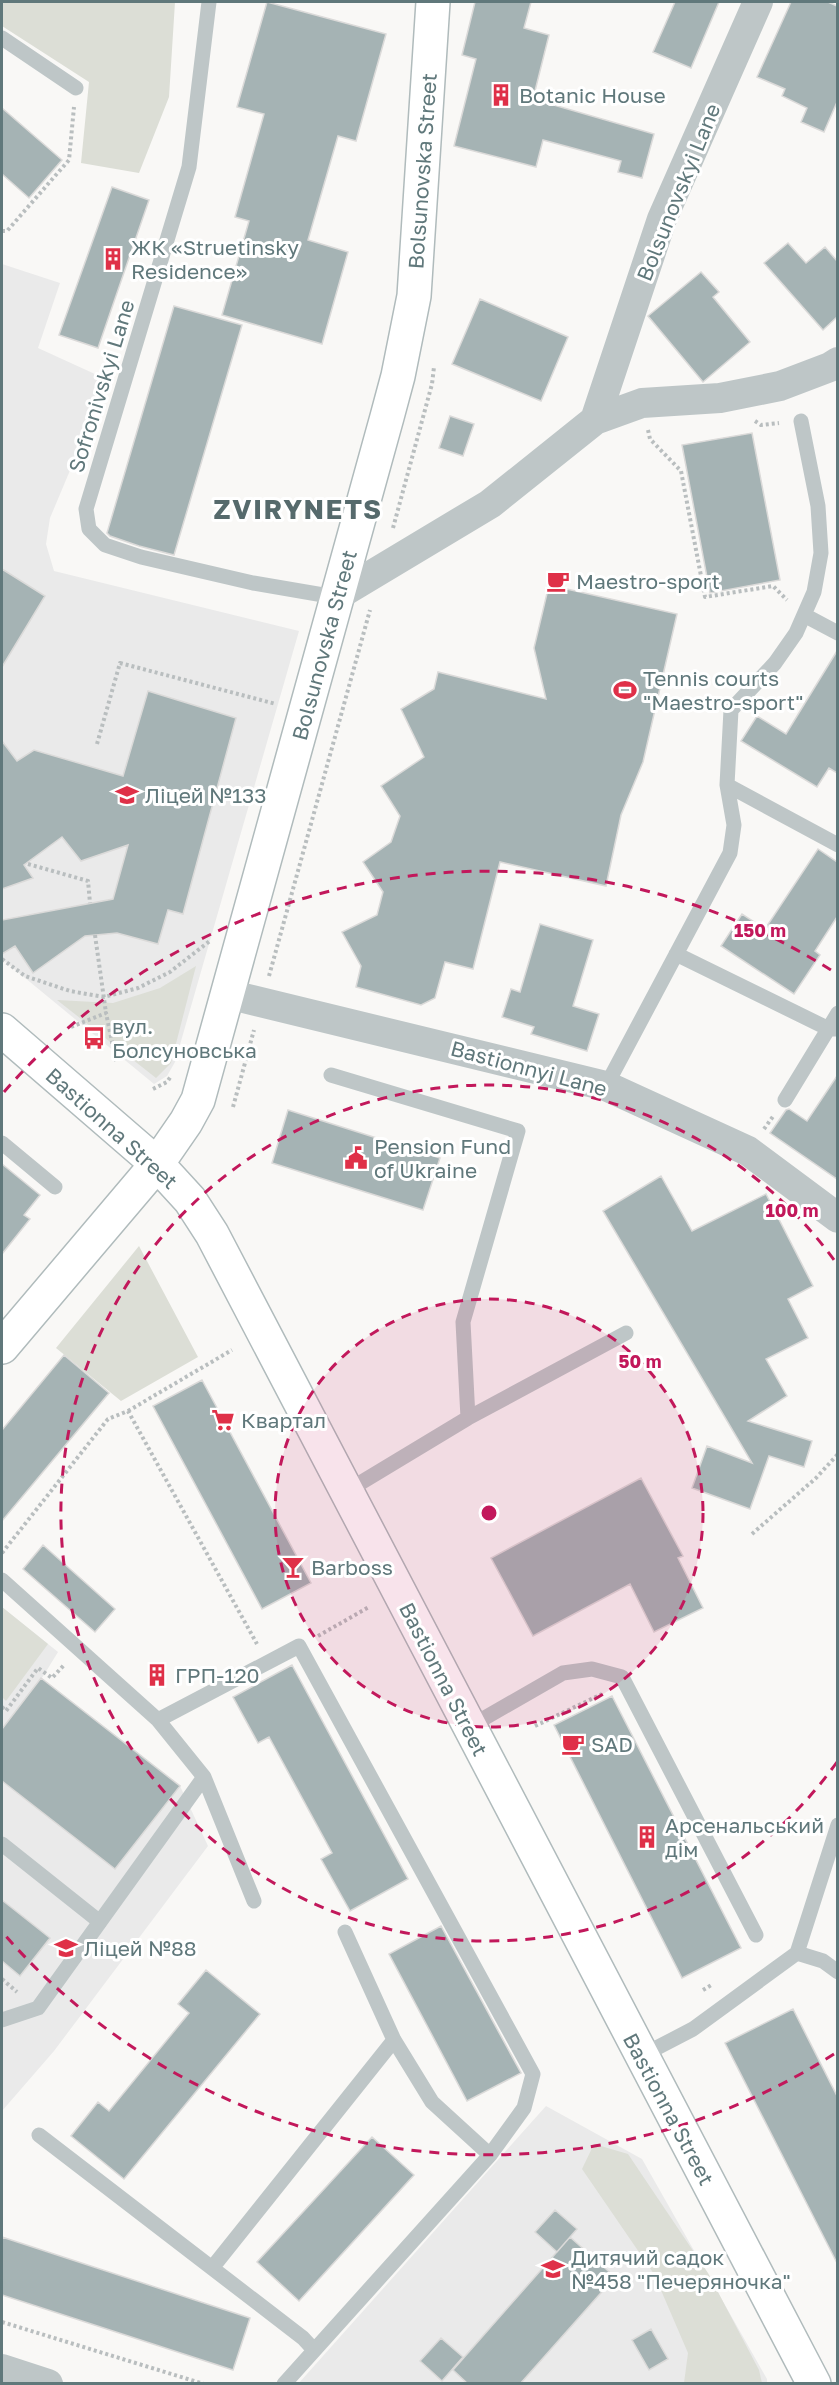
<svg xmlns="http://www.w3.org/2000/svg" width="839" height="2385" viewBox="0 0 839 2385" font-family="'Golos Text',sans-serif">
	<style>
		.built { fill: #eaeaea }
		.green { fill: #dcded6 }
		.building { fill: #a5b3b4; stroke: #dbdad9; stroke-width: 1.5 }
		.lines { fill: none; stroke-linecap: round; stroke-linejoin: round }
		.secondary-casing { stroke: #b0bbbc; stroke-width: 36 }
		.path { stroke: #b9bebf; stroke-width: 4; stroke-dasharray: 3 3; stroke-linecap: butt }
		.lane { stroke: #bec6c7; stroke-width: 15 }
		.street { stroke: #bec6c7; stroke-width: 30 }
		.secondary { stroke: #fff; stroke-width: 33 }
		.ring { fill: none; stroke: #c2185b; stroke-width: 3; stroke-dasharray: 10 8 }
		.labels { text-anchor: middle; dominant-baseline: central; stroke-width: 6; stroke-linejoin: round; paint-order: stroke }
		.poi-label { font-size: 21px; fill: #60787b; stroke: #fff; text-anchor: start }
		.street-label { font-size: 21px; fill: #60787b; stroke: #fff }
		.district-label { font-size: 27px; font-weight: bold; letter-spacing: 1.5px; fill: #566a6c; stroke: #fff }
		.centre { fill: #c2185b; stroke: #fff; stroke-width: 3 }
		.ring-label { font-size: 18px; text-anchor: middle; font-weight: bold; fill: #c2185b; stroke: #fff; stroke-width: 6; stroke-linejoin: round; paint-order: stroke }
	</style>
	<rect width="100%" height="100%" fill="#f9f8f6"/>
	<path class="built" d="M2 264 60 283 38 348 108 380 50 518 46 544 54 571 299 631 175 1062 167 1076 154 1084 2 959Z
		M2 1607 58 1652 42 1678 180 1786 208 1846 54 2051 2 2111Z
		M546 2106 642 2159 767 2379V2384H298Z"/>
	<path class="green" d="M2 2H175L169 97 139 173 81 163 89 82 2 26Z
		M196 966 171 1063 156 1078 57 1000 113 1003 160 988Z
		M139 1246 198 1357 121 1401 56 1348Z
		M2 1607 48 1644 6 1701 2 1697Z
		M594 2144 628 2154 708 2273 759 2370 762 2383H684L688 2353 654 2274 582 2169Z"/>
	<path class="building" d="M267 2 386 34 356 141 338 136 308 240 348 252 322 344 222 315 249 221 235 217 264 114 237 107Z
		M475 2H531L524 28 549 35 533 99 654 134 642 178 618 172 621 161 543 140 536 167 454 146 476 59 462 55Z
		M675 2H719L691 68 653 52Z
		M791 2H828L837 6V102L824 132 801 122 807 108 782 96 785 89 757 77Z
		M2 108 62 160 29 198 2 174Z
		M112 187 149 200 98 348 59 335Z
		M788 243 806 263 825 247 837 261V317L823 330 764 263Z
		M701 272 719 292 713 297 750 342 703 382 648 316Z
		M480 299 568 337 541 401 452 364Z
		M174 306 242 325 174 555 139 546 110 536 107 533Z
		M450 416 474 424 463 456 439 448Z
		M752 433 780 580 710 593 682 445Z
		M2 569 45 596 2 667Z
		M549 585 677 614 643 762 621 815 606 886 500 862 473 969 445 962 435 998 421 1005 356 987 361 966 342 932 377 915 383 892 363 862 391 842 400 816 381 786 424 757 401 709 434 689 438 672 546 699 534 648Z
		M837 651V773L829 768 817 787 741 741 757 716 786 734Z
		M148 691 236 718 183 914 168 910 158 944 117 933 85 936 33 973 15 946 2 954V920L113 899 128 845 81 861 62 837 24 865 33 878 2 889V741L17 761 34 750 123 776Z
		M818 849 837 862V917L815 951 820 955 794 994 721 946 742 914 765 929Z
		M540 924 593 940 573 1006 599 1014 587 1051 531 1034 534 1027 502 1017 511 989 520 992Z
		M837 1076V1179L770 1133 786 1110 789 1109 807 1121Z
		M288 1110 440 1158 423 1210 272 1163Z
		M2 1164 40 1195 24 1215 30 1219 2 1254Z
		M661 1176 692 1231 766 1194 813 1286 788 1299 808 1338 766 1359 787 1396 748 1421 812 1441 804 1467 769 1456 750 1509 692 1488 707 1446 752 1463 603 1211Z
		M64 1355 109 1393 2 1521V1430Z
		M202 1380 311 1583 262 1609 153 1406Z
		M641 1478 683 1556 678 1558 703 1608 654 1632 630 1584 533 1636 491 1558Z
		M43 1545 115 1609 95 1632 23 1569Z
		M292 1665 408 1879 350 1911 321 1859 332 1853 269 1737 258 1743 233 1697Z
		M41 1678 180 1786 115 1869 2 1781V1729Z
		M612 1696 741 1948 682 1978 554 1725Z
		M2 1900 50 1938 20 1976 2 1961Z
		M441 1926 521 2073 467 2101 389 1954Z
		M206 1970 260 2014 124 2179 71 2136 98 2102 109 2111 189 2013 178 2004Z
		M793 2009 837 2096V2263L725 2043Z
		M372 2137 414 2175 299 2301 257 2262Z
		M555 2210 577 2229 557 2252 535 2232Z
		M2 2237 250 2318 233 2370 2 2295Z
		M570 2237 615 2277 520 2384H468L453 2370Z
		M651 2329 668 2359 649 2370 632 2340Z
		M441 2338 463 2357 442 2381 420 2361Z"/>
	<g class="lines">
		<g class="secondary-casing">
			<path id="secondary" d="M2 1030 157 1164 190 1200 212 1234 814 2384
				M2 1347 157 1164 186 1122 198 1100 387 417 398 376 414 296 433 2"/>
		</g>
		<path class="path" d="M2 231H7L69 160 74 107
			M755 421 761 425 779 423
			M648 430 650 439 681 471 705 597 773 586 787 600
			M393 528 432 384 434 367
			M97 744 120 663 276 704
			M28 864 88 881 90 903
			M95 935 106 1013
			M2 959 25 976 70 991 104 997 138 988 170 972 211 940
			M269 976 370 610
			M71 1027 106 1013 116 1061
			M153 1089 167 1082 171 1076
			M233 1107 254 1030
			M764 1129 774 1115
			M128 1411 232 1350
			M752 1534 816 1478 838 1454
			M2 1553 108 1419 128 1411 257 1644
			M318 1636 369 1607
			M2 1707 6 1711 38 1668 52 1678 64 1665
			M535 1726 602 1694
			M2 1979 17 1992
			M703 1990 713 1984
			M2 2322 204 2384"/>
		<path class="lane" d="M209 2 189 167 86 509 89 529 105 545 141 557 253 583 335 597
			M2 38 76 88
			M804 615 838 633
			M727 785 838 845
			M676 954 829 1029H838
			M331 1075 518 1131 463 1322 468 1418
			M606 1086 730 853 734 825 727 785 731 710 775 663 796 633 814 592 821 553 818 506 801 421
			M785 1100 838 1013
			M2 1143 55 1187
			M347 1491 468 1418 626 1333
			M2 1580 158 1720 204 1777 254 1901
			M158 1720 299 1646 533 2074 524 2108 490 2155 284 2384
			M469 1727 563 1673 592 1669 622 1677 756 1935
			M2 1844 100 1922
			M345 1932 394 2040 432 2102 490 2155
			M797 1953 823 1961 838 1972
			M2 2020 38 2008 204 1777
			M641 2056 693 2029 797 1953 838 1825
			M39 2135 303 2338 314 2350
			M212 2268 394 2040"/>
		<path class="street" d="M595 420 662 219 758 2
			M335 597 490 504 595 420 642 403 720 398 780 386 830 367 838 362
			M227 994 606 1086 748 1151 838 1218
			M2 2369 48 2384"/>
		<use href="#secondary" class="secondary"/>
	</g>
	<circle cx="489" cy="1513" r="214" fill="#c2185b" fill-opacity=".12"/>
	<g class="ring">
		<circle cx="489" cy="1513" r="214"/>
		<path d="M837 1762A428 428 0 1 1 837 1264"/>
		<path d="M834 2054A642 642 0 0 1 4 1934M4 1092A642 642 0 0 1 834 972"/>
	</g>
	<defs>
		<g id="building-bare" transform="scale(1.8)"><path d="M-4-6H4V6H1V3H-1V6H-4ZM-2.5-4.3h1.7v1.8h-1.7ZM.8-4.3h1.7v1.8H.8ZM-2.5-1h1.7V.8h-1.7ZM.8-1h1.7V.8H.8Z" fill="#df3048" stroke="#fff" stroke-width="2.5" paint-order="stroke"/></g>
		<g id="cafe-bare" transform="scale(1.8)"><path d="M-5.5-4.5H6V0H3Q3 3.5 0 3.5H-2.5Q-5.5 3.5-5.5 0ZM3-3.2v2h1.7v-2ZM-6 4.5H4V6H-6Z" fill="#df3048" stroke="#fff" stroke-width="2.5" paint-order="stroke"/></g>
		<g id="stadium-bare" transform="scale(1.8)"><path d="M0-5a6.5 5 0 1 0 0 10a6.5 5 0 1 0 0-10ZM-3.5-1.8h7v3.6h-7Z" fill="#df3048" stroke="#fff" stroke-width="2.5" paint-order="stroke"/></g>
		<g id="school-bare" transform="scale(1.8)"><path d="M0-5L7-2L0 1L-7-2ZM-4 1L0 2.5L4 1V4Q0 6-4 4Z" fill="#df3048" stroke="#fff" stroke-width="2.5" paint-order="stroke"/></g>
		<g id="bus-bare" transform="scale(1.8)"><path d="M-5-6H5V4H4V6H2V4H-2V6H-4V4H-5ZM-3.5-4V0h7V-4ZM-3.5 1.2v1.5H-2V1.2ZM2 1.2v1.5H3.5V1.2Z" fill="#df3048" stroke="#fff" stroke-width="2.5" paint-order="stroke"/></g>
		<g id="civic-bare" transform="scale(1.8)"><path d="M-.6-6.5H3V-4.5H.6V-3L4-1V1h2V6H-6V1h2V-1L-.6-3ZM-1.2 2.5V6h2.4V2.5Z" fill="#df3048" stroke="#fff" stroke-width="2.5" paint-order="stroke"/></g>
		<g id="supermarket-bare" transform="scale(1.8)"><path d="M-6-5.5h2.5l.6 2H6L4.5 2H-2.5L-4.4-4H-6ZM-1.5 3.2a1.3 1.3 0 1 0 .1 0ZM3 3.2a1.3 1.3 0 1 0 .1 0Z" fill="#df3048" stroke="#fff" stroke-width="2.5" paint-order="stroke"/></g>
		<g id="bar-bare" transform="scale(1.8)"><path d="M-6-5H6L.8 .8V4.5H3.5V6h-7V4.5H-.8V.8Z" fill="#df3048" stroke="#fff" stroke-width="2.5" paint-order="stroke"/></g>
	</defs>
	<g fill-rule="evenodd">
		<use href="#building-bare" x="501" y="95"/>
		<use href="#building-bare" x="113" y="259"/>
		<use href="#cafe-bare" x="558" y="581"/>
		<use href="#stadium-bare" x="625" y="690"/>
		<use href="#school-bare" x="127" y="795"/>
		<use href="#bus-bare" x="94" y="1038"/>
		<use href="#civic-bare" x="356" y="1158"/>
		<use href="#supermarket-bare" x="223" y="1420"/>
		<use href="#bar-bare" x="293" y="1567"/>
		<use href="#building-bare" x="157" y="1675"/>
		<use href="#cafe-bare" x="573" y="1744"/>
		<use href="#building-bare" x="647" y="1837"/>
		<use href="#school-bare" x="66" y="1948"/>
		<use href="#school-bare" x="553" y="2269"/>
	</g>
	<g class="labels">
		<g class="poi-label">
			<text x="519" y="95">Botanic House</text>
			<text x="131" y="247">ЖК «Struetinsky<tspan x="131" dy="24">Residence»</tspan></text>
			<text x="576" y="581">Maestro-sport</text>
			<text x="643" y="678">Tennis courts<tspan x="643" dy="24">"Maestro-sport"</tspan></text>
			<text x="145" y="795">Ліцей №133</text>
			<text x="112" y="1026">вул.<tspan x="112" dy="24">Болсуновська</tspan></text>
			<text x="374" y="1146">Pension Fund<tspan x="374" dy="24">of Ukraine</tspan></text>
			<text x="241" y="1420">Квартал</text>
			<text x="311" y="1567">Barboss</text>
			<text x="175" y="1675">ГРП-120</text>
			<text x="591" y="1744">SAD</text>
			<text x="665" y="1825">Арсенальський<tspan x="665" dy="24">дім</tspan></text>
			<text x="84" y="1948">Ліцей №88</text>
			<text x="571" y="2257">Дитячий садок<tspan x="571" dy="24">№458 "Печеряночка"</tspan></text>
		</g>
		<g class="street-label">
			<text transform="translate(422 171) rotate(-86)">Bolsunovska Street</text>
			<text transform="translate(678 192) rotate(-68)">Bolsunovskyi Lane</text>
			<text transform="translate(101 386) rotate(-73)">Sofronivskyi Lane</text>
			<text transform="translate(324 645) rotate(-75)">Bolsunovska Street</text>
			<text transform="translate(529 1068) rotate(15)">Bastionnyi Lane</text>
			<text transform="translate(112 1128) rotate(42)">Bastionna Street</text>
			<text transform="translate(444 1679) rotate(63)">Bastionna Street</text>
			<text transform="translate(669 2109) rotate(62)">Bastionna Street</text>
		</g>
		<g class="district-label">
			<text x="298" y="509">ZVIRYNETS</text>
		</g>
	</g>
	<circle cx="489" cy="1513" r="9" class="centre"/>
	<g class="ring-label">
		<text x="760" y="937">150 m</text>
		<text x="792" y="1217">100 m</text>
		<text x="640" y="1368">50 m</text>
	</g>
	<rect width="839" height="2385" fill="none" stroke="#60787b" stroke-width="6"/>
</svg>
